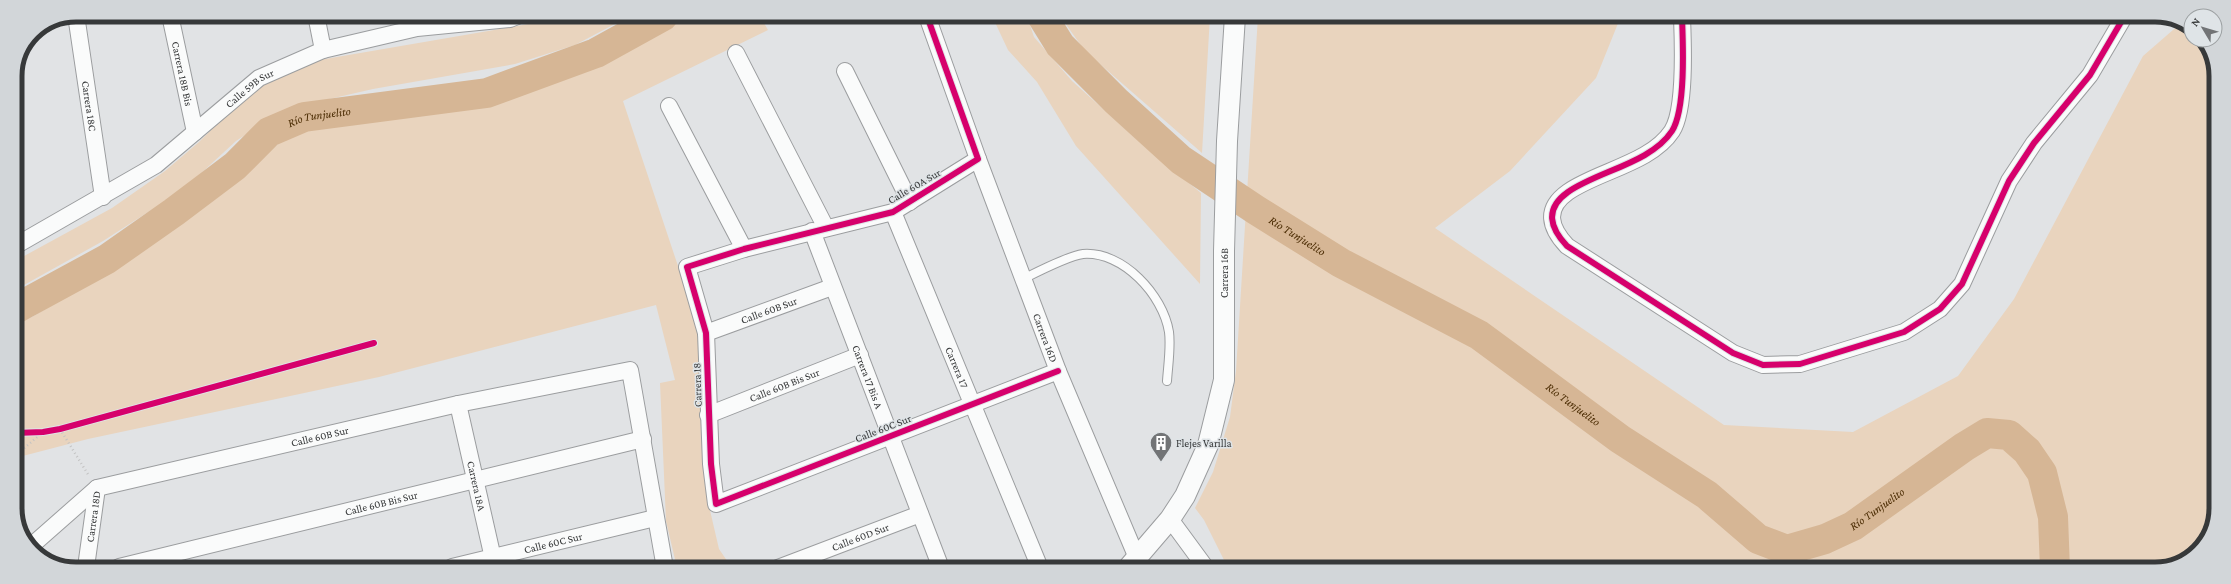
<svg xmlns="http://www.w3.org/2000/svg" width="2231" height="584" viewBox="0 0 2231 584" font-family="'Crimson Pro',serif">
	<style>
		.green { fill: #e9d4be }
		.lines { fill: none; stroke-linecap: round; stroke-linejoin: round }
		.river { stroke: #d6b695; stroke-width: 30 }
		.service-casing { stroke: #9b9d9f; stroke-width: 10 }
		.minor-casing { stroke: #9b9d9f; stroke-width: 18 }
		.tertiary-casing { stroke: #9b9d9f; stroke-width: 22 }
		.path { stroke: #c3c3c3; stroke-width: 2.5; stroke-dasharray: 1 3; stroke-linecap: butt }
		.service { stroke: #fafbfb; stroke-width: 8 }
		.minor { stroke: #fafbfb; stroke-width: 16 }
		.tertiary { stroke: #fafbfb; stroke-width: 20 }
		.cycleway-casing { stroke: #dfe4e7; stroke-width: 8 }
		.cycleway { stroke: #d6006c; stroke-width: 6 }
		.labels { text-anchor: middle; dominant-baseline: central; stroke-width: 3; stroke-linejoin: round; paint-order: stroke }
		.street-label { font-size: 11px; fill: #37393a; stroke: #dfe4e7 }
		.poi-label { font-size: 11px; fill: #37393a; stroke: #dfe4e7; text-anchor: start }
		.water-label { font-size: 12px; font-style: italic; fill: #4a2b02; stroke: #dfe4e7 }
		.rim { fill: none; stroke: #37393a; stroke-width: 5 }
	</style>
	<rect width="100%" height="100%" fill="#e1e3e5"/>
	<path class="green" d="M553 15 630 16 575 45 515 64 373 89 299 106 269 119 236 141 184 189 103 241 15 290V261L112 208 165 171 199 142 251 90 302 63 534 23Z
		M685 16H760L768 30 623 101 697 323 709 506 719 549 732 568H677L666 521 660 383 675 380 656 305 379 377 88 439 15 458V323L32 317 131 257 198 208 287 137 314 126 372 116 501 101 581 72Z
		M992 16H1027L1034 37 1072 81 1142 144 1201 193 1200 284 1076 146 1037 82 1008 50Z
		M1060 16H1210L1202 153 1085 51Z
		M1258 16H1621L1596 78 1510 171 1435 228 1724 425 1853 432 1958 376 2014 299 2143 56 2181 23 2191 30V40H2203L2216 72 2214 524 2192 556 2155 569 1228 568 1204 520 1195 508 1213 472 1230 417 1236 371Z"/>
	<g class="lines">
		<g class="river">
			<path id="s1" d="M1042 16 1060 45 1116 101 1181 160 1256 210 1341 263 1479 335 1620 439 1707 495 1758 539 1787 550 1825 539 1853 526 1964 447 1987 433 2009 435 2027 451 2042 473 2053 517 2055 569"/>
			<path id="s2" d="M15 309 107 259 174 212 235 166 269 132 304 117 487 93 596 53 663 16"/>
		</g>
		<g class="service-casing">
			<path id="service" d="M1023 279C1037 272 1068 256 1083 254 1123 251 1163 295 1169 332 1171 347 1168 366 1167 381"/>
		</g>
		<g class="minor-casing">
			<g id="minor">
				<path id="s3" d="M76 15 103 197"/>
				<path id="s4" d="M170 15 195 132"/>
				<path d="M316 15 323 50"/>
				<path d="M927 16 978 159 893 212 744 249 687 267 706 333 711 464 716 504 1058 371"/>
				<path d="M1682 17C1683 43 1686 109 1672 131 1651 163 1598 171 1568 192 1544 209 1550 228 1567 246L1733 353 1763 365 1800 364 1904 332 1940 309 1962 284 2009 181 2034 143 2090 75 2124 17"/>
				<path d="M736 53 826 228"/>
				<path d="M845 71 910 202"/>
				<path d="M669 106 744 249"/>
				<path id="s5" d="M978 159 1058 371 1137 558"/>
				<path id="s6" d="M893 212 1040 568"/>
				<path id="s7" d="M812 231 941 568"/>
				<path id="s8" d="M15 246 156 165 259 78 323 50 417 28 510 19 520 15"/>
				<path id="s9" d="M706 333 832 287"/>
				<path id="s10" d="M458 404 495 567"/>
				<path id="s11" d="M708 415 860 355"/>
				<path d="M1170 519 1206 568"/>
				<path id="s12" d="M30 547 97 488 458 404 630 370 665 568"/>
				<path id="s13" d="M86 567 97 488"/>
				<path id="s14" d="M119 567 643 439"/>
				<path id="s15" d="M452 567 655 518"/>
				<path id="s16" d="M778 568 920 514"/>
			</g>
		</g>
		<g class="tertiary-casing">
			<g id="tertiary">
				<path id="s17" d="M1128 568 1170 519 1185 496 1208 445 1224 380V251L1227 141 1235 16"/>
			</g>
		</g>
		<path class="path" d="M60 429 89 476
			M15 456 43 432"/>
		<use href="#service" class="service"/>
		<use href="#minor" class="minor"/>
		<use href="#tertiary" class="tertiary"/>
		<g class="cycleway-casing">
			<path id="cycleway" d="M927 16 978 159 893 212 744 249 687 267 706 333 711 464 716 504 1058 371
				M1682 17C1683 43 1686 109 1672 131 1651 163 1598 171 1568 192 1544 209 1550 228 1567 246L1733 353 1763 365 1800 364 1904 332 1940 309 1962 284 2009 181 2034 143 2090 75 2124 17
				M15 433 43 432 60 429 374 343"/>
		</g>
		<use href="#cycleway" class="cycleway"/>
	</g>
	<defs>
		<g id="building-pin" transform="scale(1.15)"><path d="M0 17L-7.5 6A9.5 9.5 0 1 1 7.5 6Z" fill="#727476" stroke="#dfe4e7"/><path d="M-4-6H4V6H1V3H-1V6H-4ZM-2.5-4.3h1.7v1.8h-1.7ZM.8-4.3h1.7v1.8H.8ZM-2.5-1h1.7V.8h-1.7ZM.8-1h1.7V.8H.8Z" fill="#fff"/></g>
	</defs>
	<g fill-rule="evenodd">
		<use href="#building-pin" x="1161" y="443"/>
	</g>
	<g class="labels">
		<g class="street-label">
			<text stroke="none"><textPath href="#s4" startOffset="60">Carrera 18B Bis</textPath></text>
			<text stroke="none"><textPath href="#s8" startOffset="284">Calle 59B Sur</textPath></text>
			<text stroke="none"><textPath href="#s3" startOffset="92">Carrera 18C</textPath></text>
			<text transform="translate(914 186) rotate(-30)">Calle 60A Sur</text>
			<text stroke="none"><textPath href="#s17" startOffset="322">Carrera 16B</textPath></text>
			<text stroke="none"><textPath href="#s9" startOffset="67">Calle 60B Sur</textPath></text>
			<text stroke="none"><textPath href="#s5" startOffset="191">Carrera 16D</textPath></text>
			<text stroke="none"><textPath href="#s6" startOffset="168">Carrera 17</textPath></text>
			<text stroke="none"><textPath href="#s7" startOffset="156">Carrera 17 Bis A</textPath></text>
			<text transform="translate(697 385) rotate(-92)">Carrera 18</text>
			<text stroke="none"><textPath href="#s11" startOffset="82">Calle 60B Bis Sur</textPath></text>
			<text transform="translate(883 428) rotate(-21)">Calle 60C Sur</text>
			<text stroke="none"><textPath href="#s12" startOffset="318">Calle 60B Sur</textPath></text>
			<text stroke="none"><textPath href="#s10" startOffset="84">Carrera 18A</textPath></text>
			<text stroke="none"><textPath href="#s14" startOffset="270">Calle 60B Bis Sur</textPath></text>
			<text stroke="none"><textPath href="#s13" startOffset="51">Carrera 18D</textPath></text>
			<text stroke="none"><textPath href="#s16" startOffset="88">Calle 60D Sur</textPath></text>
			<text stroke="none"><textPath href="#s15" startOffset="104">Calle 60C Sur</textPath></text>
		</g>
		<g class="poi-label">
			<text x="1176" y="443">Flejes Varilla</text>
		</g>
		<g class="water-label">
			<text stroke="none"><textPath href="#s2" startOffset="364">Río Tunjuelito</textPath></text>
			<text stroke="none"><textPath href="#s1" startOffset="340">Río Tunjuelito</textPath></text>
			<text stroke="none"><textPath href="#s1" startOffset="664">Río Tunjuelito</textPath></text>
			<text stroke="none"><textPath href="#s1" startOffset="1024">Río Tunjuelito</textPath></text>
		</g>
	</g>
	<path d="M0 0H2231V584H0ZM76 22H2155A54 54 0 0 1 2209 76V508A54 54 0 0 1 2155 562H76A54 54 0 0 1 22 508V76A54 54 0 0 1 76 22Z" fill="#d2d6d9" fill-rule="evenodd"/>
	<path class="rim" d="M76 22H2155A54 54 0 0 1 2209 76V508A54 54 0 0 1 2155 562H76A54 54 0 0 1 22 508V76A54 54 0 0 1 76 22Z"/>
	<g transform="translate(2203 28) rotate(308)"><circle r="19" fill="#dfe4e7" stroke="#9ca0a2"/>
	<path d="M0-3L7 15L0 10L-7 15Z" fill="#727476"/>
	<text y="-6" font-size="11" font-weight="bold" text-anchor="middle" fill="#37393a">N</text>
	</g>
</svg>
